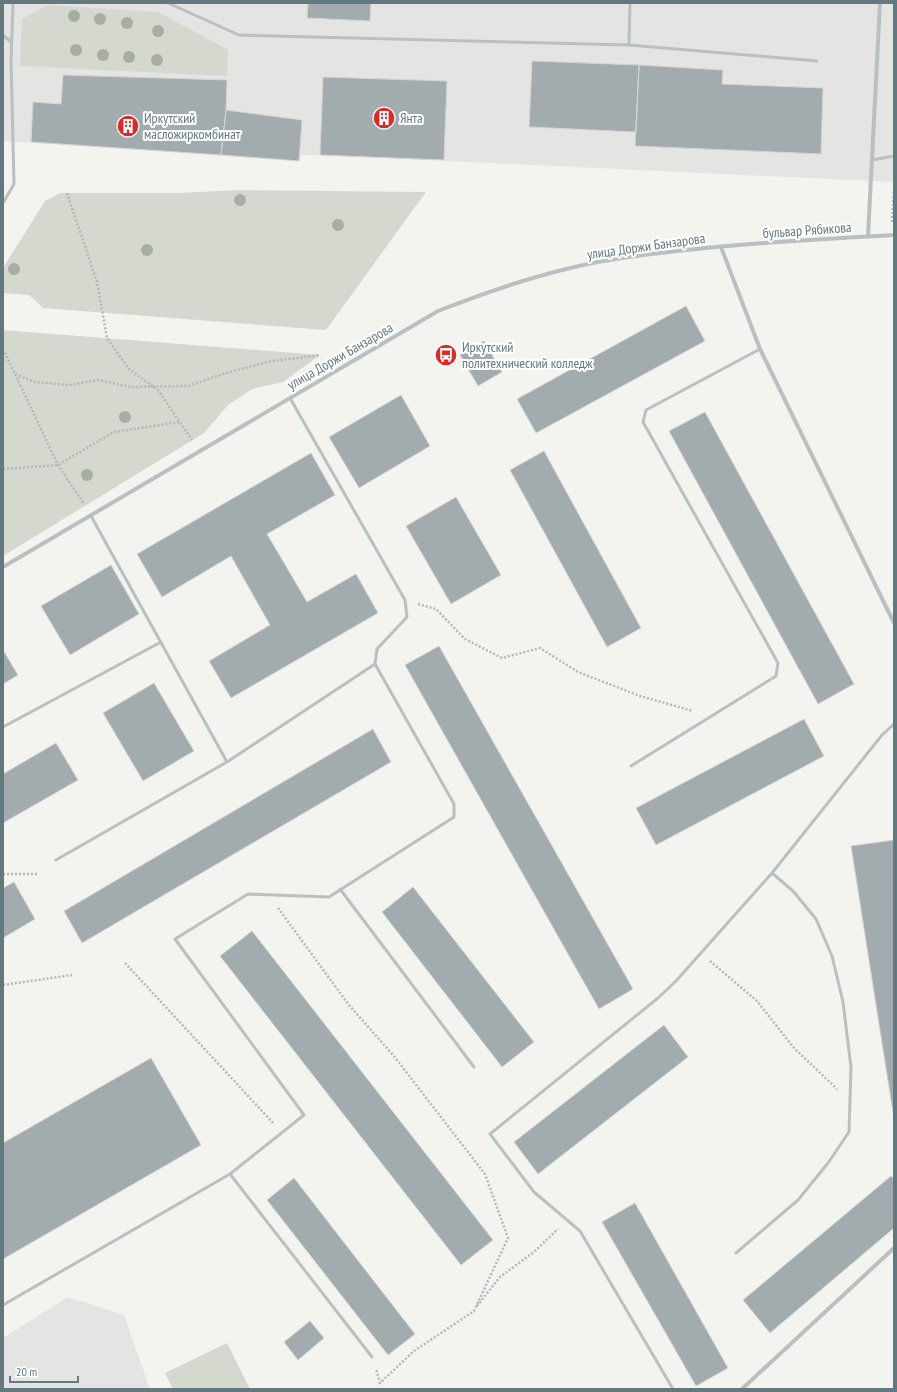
<svg xmlns="http://www.w3.org/2000/svg" width="897" height="1392" viewBox="0 0 897 1392" font-family="'PT Sans Narrow',sans-serif">
	<style>
		.built { fill: #e4e4e3 }
		.green { fill: #d4d8cf }
		.building { fill: #a2acaf; stroke: #d5d4d2 }
		.lines { fill: none; stroke-linecap: round; stroke-linejoin: round }
		.path { stroke: #b4b8b9; stroke-width: 2.5; stroke-dasharray: 2 2; stroke-linecap: butt }
		.lane { stroke: #bac0c1; stroke-width: 3 }
		.street { stroke: #bac0c1; stroke-width: 4 }
		.tree { fill: #a8aea2 }
		.labels { text-anchor: middle; dominant-baseline: central; stroke-width: 4; stroke-linejoin: round; paint-order: stroke }
		.poi-label { font-size: 14px; fill: #64797f; stroke: #fff; text-anchor: start }
		.street-label { font-size: 14px; fill: #64797f; stroke: #fff }
	</style>
	<rect width="100%" height="100%" fill="#f3f3ef"/>
	<path class="built" d="M3 3H894V182L320 155H221L3 141Z
		M68 1297 124 1315 150 1389H3V1338Z"/>
	<path class="green" d="M47 5 158 12 228 50 227 76 20 66 22 19Z
		M238 190 426 192 326 330 43 308 29 295 3 293V268L45 201 60 193H179Z
		M3 330 320 355 283 382 252 389 228 405 204 433 3 556Z
		M227 1343 250 1389H173L165 1373Z"/>
	<path class="building" d="M308 3H371L370 21 307 18Z
		M532 61 639 65 636 132 529 127Z
		M639 65 723 70 722 84 823 88 821 154 635 146Z
		M63 75 227 80 226 110 221 155 31 142 33 102 61 104Z
		M323 77 447 81 444 160 320 155Z
		M226 110 302 120 299 161 221 155Z
		M686 306 705 341 536 433 517 399Z
		M484 341 502 372 478 386 460 355Z
		M401 395 430 446 359 488 329 437Z
		M705 412 854 684 818 704 669 431Z
		M544 451 641 628 607 647 510 470Z
		M311 453 335 495 267 534 307 602 356 574 378 613 231 698 209 661 270 625 231 556 162 597 137 554Z
		M456 497 501 575 451 604 406 526Z
		M111 565 139 614 70 655 41 606Z
		M439 646 633 989 599 1009 405 665Z
		M3 650 18 675 3 684Z
		M154 683 194 751 143 781 103 713Z
		M804 719 824 756 656 845 636 808Z
		M373 729 391 762 82 943 64 911Z
		M56 743 78 780 3 823V774Z
		M894 840V1119L851 846Z
		M14 882 35 919 3 938V888Z
		M413 887 534 1042 502 1067 382 912Z
		M252 931 493 1240 461 1265 220 956Z
		M664 1025 688 1057 538 1174 514 1142Z
		M151 1058 201 1145 3 1259V1143Z
		M891 1176 894 1179V1228L770 1333 743 1300Z
		M294 1178 415 1334 388 1355 267 1200Z
		M635 1203 728 1368 696 1386 602 1222Z
		M310 1321 324 1338 298 1360 284 1342Z"/>
	<g class="lines">
		<path class="path" d="M67 193 97 282 107 338 129 369 158 390 192 440
			M892 222 894 190
			M3 349 15 374 35 382 69 385 98 380 131 387 188 386 226 373 272 361 320 355
			M15 374 58 465 84 504
			M3 469 58 465 114 432 180 422
			M418 604 436 609 465 639 502 658 540 648 578 672 640 696 693 711
			M3 874H38
			M278 908 349 1005 393 1055 485 1174 508 1238 474 1311 414 1351 380 1383 376 1369
			M710 961 757 1001 794 1048 837 1089
			M125 963 274 1124
			M3 985 72 975
			M477 1306 500 1277 534 1252 558 1229"/>
		<path class="lane" d="M168 3 239 35 629 45 630 3
			M3 35 11 42
			M629 45 817 61
			M872 160 894 156
			M3 203 14 184 11 62 13 3
			M91 516 227 762
			M3 727 161 642
			M631 766 776 676 778 663 643 422 646 410 760 349
			M56 860 227 762 375 664
			M340 889 474 1067
			M230 1174 372 1357
			M736 1253 798 1200 828 1163 849 1132 851 1067 843 1002 832 956 816 919 793 891 772 873
			M3 1305 230 1174 304 1115 175 939 248 894 329 897 454 817V804L375 664 377 649 407 617 405 600 290 398
			M673 1389 580 1231 534 1192 490 1134 658 998 676 981 772 873 882 735 894 724"/>
		<path class="street" d="M868 236 880 3
			M721 247 760 349 894 623
			M3 567 438 311C497 288 559 267 622 258 712 245 803 240 894 235
			M742 1389 894 1248"/>
	</g>
	<g class="tree">
		<circle cx="74" cy="16" r="6"/>
		<circle cx="100" cy="19" r="6"/>
		<circle cx="127" cy="23" r="6"/>
		<circle cx="158" cy="31" r="6"/>
		<circle cx="76" cy="50" r="6"/>
		<circle cx="103" cy="55" r="6"/>
		<circle cx="129" cy="57" r="6"/>
		<circle cx="157" cy="60" r="6"/>
		<circle cx="240" cy="200" r="6"/>
		<circle cx="338" cy="225" r="6"/>
		<circle cx="147" cy="250" r="6"/>
		<circle cx="14" cy="269" r="6"/>
		<circle cx="125" cy="417" r="6"/>
		<circle cx="87" cy="475" r="6"/>
	</g>
	<defs>
		<g id="building-disc" transform="scale(1.15)"><circle r="9.5" fill="#d82c2b" stroke="#fff"/><path d="M-4-6H4V6H1V3H-1V6H-4ZM-2.5-4.3h1.7v1.8h-1.7ZM.8-4.3h1.7v1.8H.8ZM-2.5-1h1.7V.8h-1.7ZM.8-1h1.7V.8H.8Z" fill="#fff"/></g>
		<g id="bus-disc" transform="scale(1.15)"><circle r="9.5" fill="#d82c2b" stroke="#fff"/><path d="M-5-6H5V4H4V6H2V4H-2V6H-4V4H-5ZM-3.5-4V0h7V-4ZM-3.5 1.2v1.5H-2V1.2ZM2 1.2v1.5H3.5V1.2Z" fill="#fff"/></g>
	</defs>
	<g fill-rule="evenodd">
		<use href="#building-disc" x="384" y="118"/>
		<use href="#building-disc" x="128" y="126"/>
		<use href="#bus-disc" x="446" y="355"/>
	</g>
	<g class="labels">
		<g class="poi-label">
			<text x="144" y="118">Иркутский<tspan x="144" dy="16">масложиркомбинат</tspan></text>
			<text x="400" y="118">Янта</text>
			<text x="462" y="347">Иркутский<tspan x="462" dy="16">политехнический колледж</tspan></text>
		</g>
		<g class="street-label">
			<text transform="translate(807 230) rotate(-4)">бульвар Рябикова</text>
			<text transform="translate(646 246) rotate(-8)">улица Доржи Банзарова</text>
			<text transform="translate(340 356) rotate(-30)">улица Доржи Банзарова</text>
		</g>
	</g>
	<rect width="897" height="1392" fill="none" stroke="#64797f" stroke-width="8"/>
	<path d="M10 1376v6h68v-6" fill="none" stroke="#64797f" stroke-width="2"/>
	<text x="16" y="1376" font-size="12" fill="#64797f" stroke="#ffffff" stroke-width="3" paint-order="stroke">20 m</text>
</svg>
